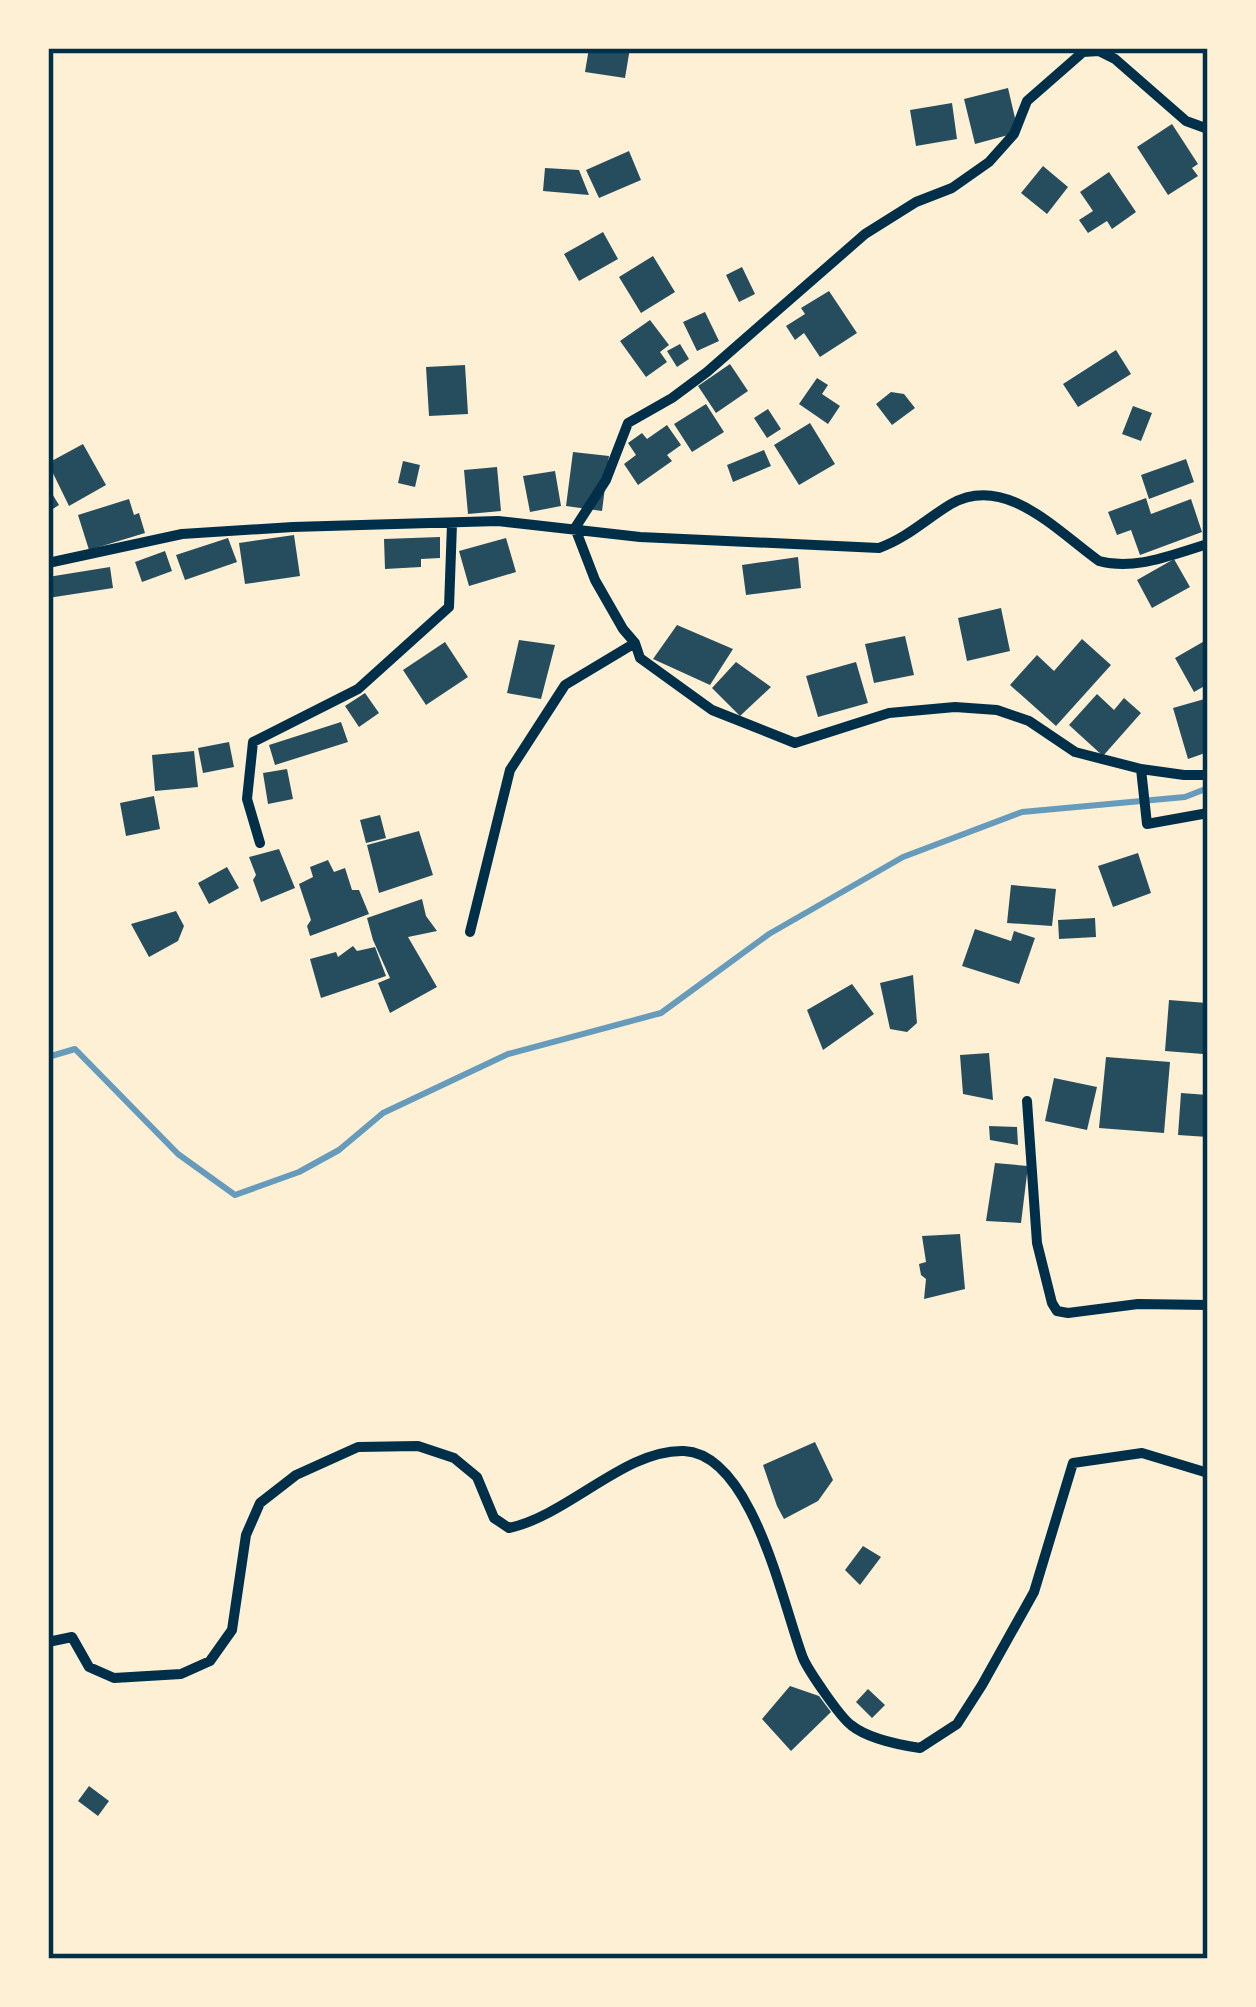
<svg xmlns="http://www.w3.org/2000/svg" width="1256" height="2007" viewBox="0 0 1256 2007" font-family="Spectral,serif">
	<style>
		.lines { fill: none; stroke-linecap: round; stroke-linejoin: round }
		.stream { stroke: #669bbc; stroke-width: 6 }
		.building { fill: #264d5e }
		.minor { stroke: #003049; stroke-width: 10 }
		.neatline { fill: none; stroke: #003049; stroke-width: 4.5 }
	</style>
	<rect width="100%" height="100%" fill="#fdf0d5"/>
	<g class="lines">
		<path class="stream" d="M48 1057 75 1049 178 1154 235 1195 299 1172 339 1150 383 1113 508 1054 661 1013 769 934 903 857 1022 812 1185 797 1208 788"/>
	</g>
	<path class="building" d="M589 48H630L625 78 585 72Z
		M1008 88 1015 118 1012 134 975 144 964 99Z
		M952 103 957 139 916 146 910 110Z
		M1172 124 1198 164 1192 168 1198 176 1168 195 1137 147Z
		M629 151 641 180 599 198 586 170Z
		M1043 166 1068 187 1047 214 1021 193Z
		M545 168 579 170 589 195 543 191Z
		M1109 172 1136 212 1112 229 1107 221 1088 233 1079 220 1093 211 1080 192Z
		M603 232 618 259 579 281 564 254Z
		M653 256 675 292 641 313 619 277Z
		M742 267 755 294 739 302 726 275Z
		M829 291 857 333 820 357 804 333 795 340 786 326 805 314 801 308Z
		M705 312 719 341 697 351 683 322Z
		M650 320 669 345 660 352 667 362 646 377 620 341Z
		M680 344 689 359 677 367 667 351Z
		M1116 350 1131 374 1078 407 1063 384Z
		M730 364 748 391 716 413 698 386Z
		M465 365 468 414 429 416 426 367Z
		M817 378 828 385 822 394 840 406 828 424 799 404Z
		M891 392 904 394 915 408 892 425 876 404Z
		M706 404 724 432 692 452 674 424Z
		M1133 406 1152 413 1141 441 1122 434Z
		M768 409 781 429 767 438 754 418Z
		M810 423 835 464 799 485 774 445Z
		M667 425 681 445 667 455 672 461 638 485 624 464 636 455 628 443 642 433 647 439Z
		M83 444 106 485 69 506 48 463Z
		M764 450 771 466 733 482 727 465Z
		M573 452 609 456 602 511 566 506Z
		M1186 459 1194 482 1149 499 1141 475Z
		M403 461 420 465 415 487 398 483Z
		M497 467 501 511 468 514 464 470Z
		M555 471 561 506 530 512 523 476Z
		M48 487 59 505 48 512Z
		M1146 498 1151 514 1191 499 1202 532 1140 555 1131 530 1117 535 1108 512Z
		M129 499 134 515 139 513 145 533 89 550 78 515Z
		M294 535 300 576 245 584 239 543Z
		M440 537V558L421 559V567L385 569 384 539Z
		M228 538 237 562 185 580 176 555Z
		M506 538 516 572 469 586 459 551Z
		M165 551 172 571 142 582 135 562Z
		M798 557 801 588 746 595 742 565Z
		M1174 559 1190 587 1152 608 1137 580Z
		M110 567 113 588 48 598V577Z
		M1001 608 1010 651 967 661 958 618Z
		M677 625 733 649 710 685 653 659Z
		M905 636 914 675 874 683 865 644Z
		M1082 639 1111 665 1056 726 1010 685 1037 655 1054 671Z
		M1208 639V684L1194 692 1175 658Z
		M519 640 555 645 541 699 507 693Z
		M445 642 468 677 426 705 403 670Z
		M736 662 771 687 740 716 712 688Z
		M856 662 868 703 818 717 806 676Z
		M365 693 379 713 359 727 345 706Z
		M1097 694 1114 710 1124 698 1141 713 1103 756 1069 725Z
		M1208 698V752L1188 759 1173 708Z
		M341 722 348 742 275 765 269 745Z
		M229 742 234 767 203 773 198 748Z
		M194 751 198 787 155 791 152 755Z
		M287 769 293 799 268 804 263 773Z
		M154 796 160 829 126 836 120 803Z
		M380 815 386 838 366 843 360 820Z
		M419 831 433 875 379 893 367 845Z
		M279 849 295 888 261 902 253 880 256 875 249 857Z
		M1138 853 1151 893 1113 907 1098 866Z
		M328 860 334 872 345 868 352 890H359L369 914 310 936 307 926 311 920 299 884 313 877 310 867Z
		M227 867 239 888 209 904 198 883Z
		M1011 885 1056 889 1052 926 1007 923Z
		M422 899 426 916 437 931 408 937 437 987 390 1013 378 983 390 978 373 940 367 918Z
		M176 911 184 926 178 941 149 957 131 924Z
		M1095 918 1096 937 1059 939 1058 920Z
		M975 929 1011 941 1014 931 1035 938 1019 984 962 966Z
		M353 946 357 951 375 947 386 976 321 998 310 959 336 952 338 957Z
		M913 975 917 1023 907 1032 890 1029 880 983Z
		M852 984 874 1014 823 1050 807 1010Z
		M1169 1000 1207 1003 1203 1054 1165 1051Z
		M989 1053 993 1100 963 1094 960 1055Z
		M1106 1057 1170 1062 1164 1133 1099 1128Z
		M1054 1078 1097 1087 1087 1130 1045 1121Z
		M1181 1093 1208 1095V1137L1178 1135Z
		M989 1126 1017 1127 1018 1145 990 1140Z
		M995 1163 1028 1166 1021 1223 986 1221Z
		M960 1234 965 1289 924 1299 926 1279 921 1275 919 1264 926 1262 922 1236Z
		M815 1442 833 1480 818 1501 784 1519 777 1506 763 1465Z
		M863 1546 881 1557 860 1585 845 1570Z
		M790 1686 819 1696 831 1712 791 1751 762 1719Z
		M868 1689 885 1705 872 1718 856 1702Z
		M89 1786 109 1801 98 1816 78 1801Z"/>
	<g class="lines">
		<path class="minor" d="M575 528 606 480 628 423 672 398 707 372 865 234 916 202 952 188 989 162 1014 134 1027 101 1083 52 1099 51 1115 59 1186 121 1208 129
			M575 528 595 580 623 629 635 643 640 658 712 710 795 743 889 713 955 707 997 710 1029 721 1075 752 1141 769 1184 775H1208
			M48 563 182 534 293 527 498 521 640 537 879 548C907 538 926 519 951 504 1005 473 1057 531 1099 561 1136 571 1173 554 1208 544
			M1141 769 1147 824 1208 813
			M260 843 247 799 253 742 358 689 449 607 452 524
			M470 932 510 770 565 685 635 643
			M1027 1101 1037 1243 1052 1303 1057 1311 1068 1313 1138 1304 1208 1305
			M48 1642 72 1637 89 1667 114 1678 181 1674 210 1661 232 1630 246 1535 260 1503 296 1475 358 1447 418 1446 454 1458 477 1477 494 1518 509 1528C569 1515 625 1449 684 1451 753 1454 783 1606 803 1658 808 1670 840 1717 851 1725 867 1738 900 1745 920 1748L957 1724 982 1685 1034 1592 1073 1463 1142 1453 1208 1473"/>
	</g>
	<rect width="1256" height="2007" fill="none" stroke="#fdf0d5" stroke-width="102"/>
	<rect x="51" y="51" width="1154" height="1905" class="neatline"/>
</svg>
